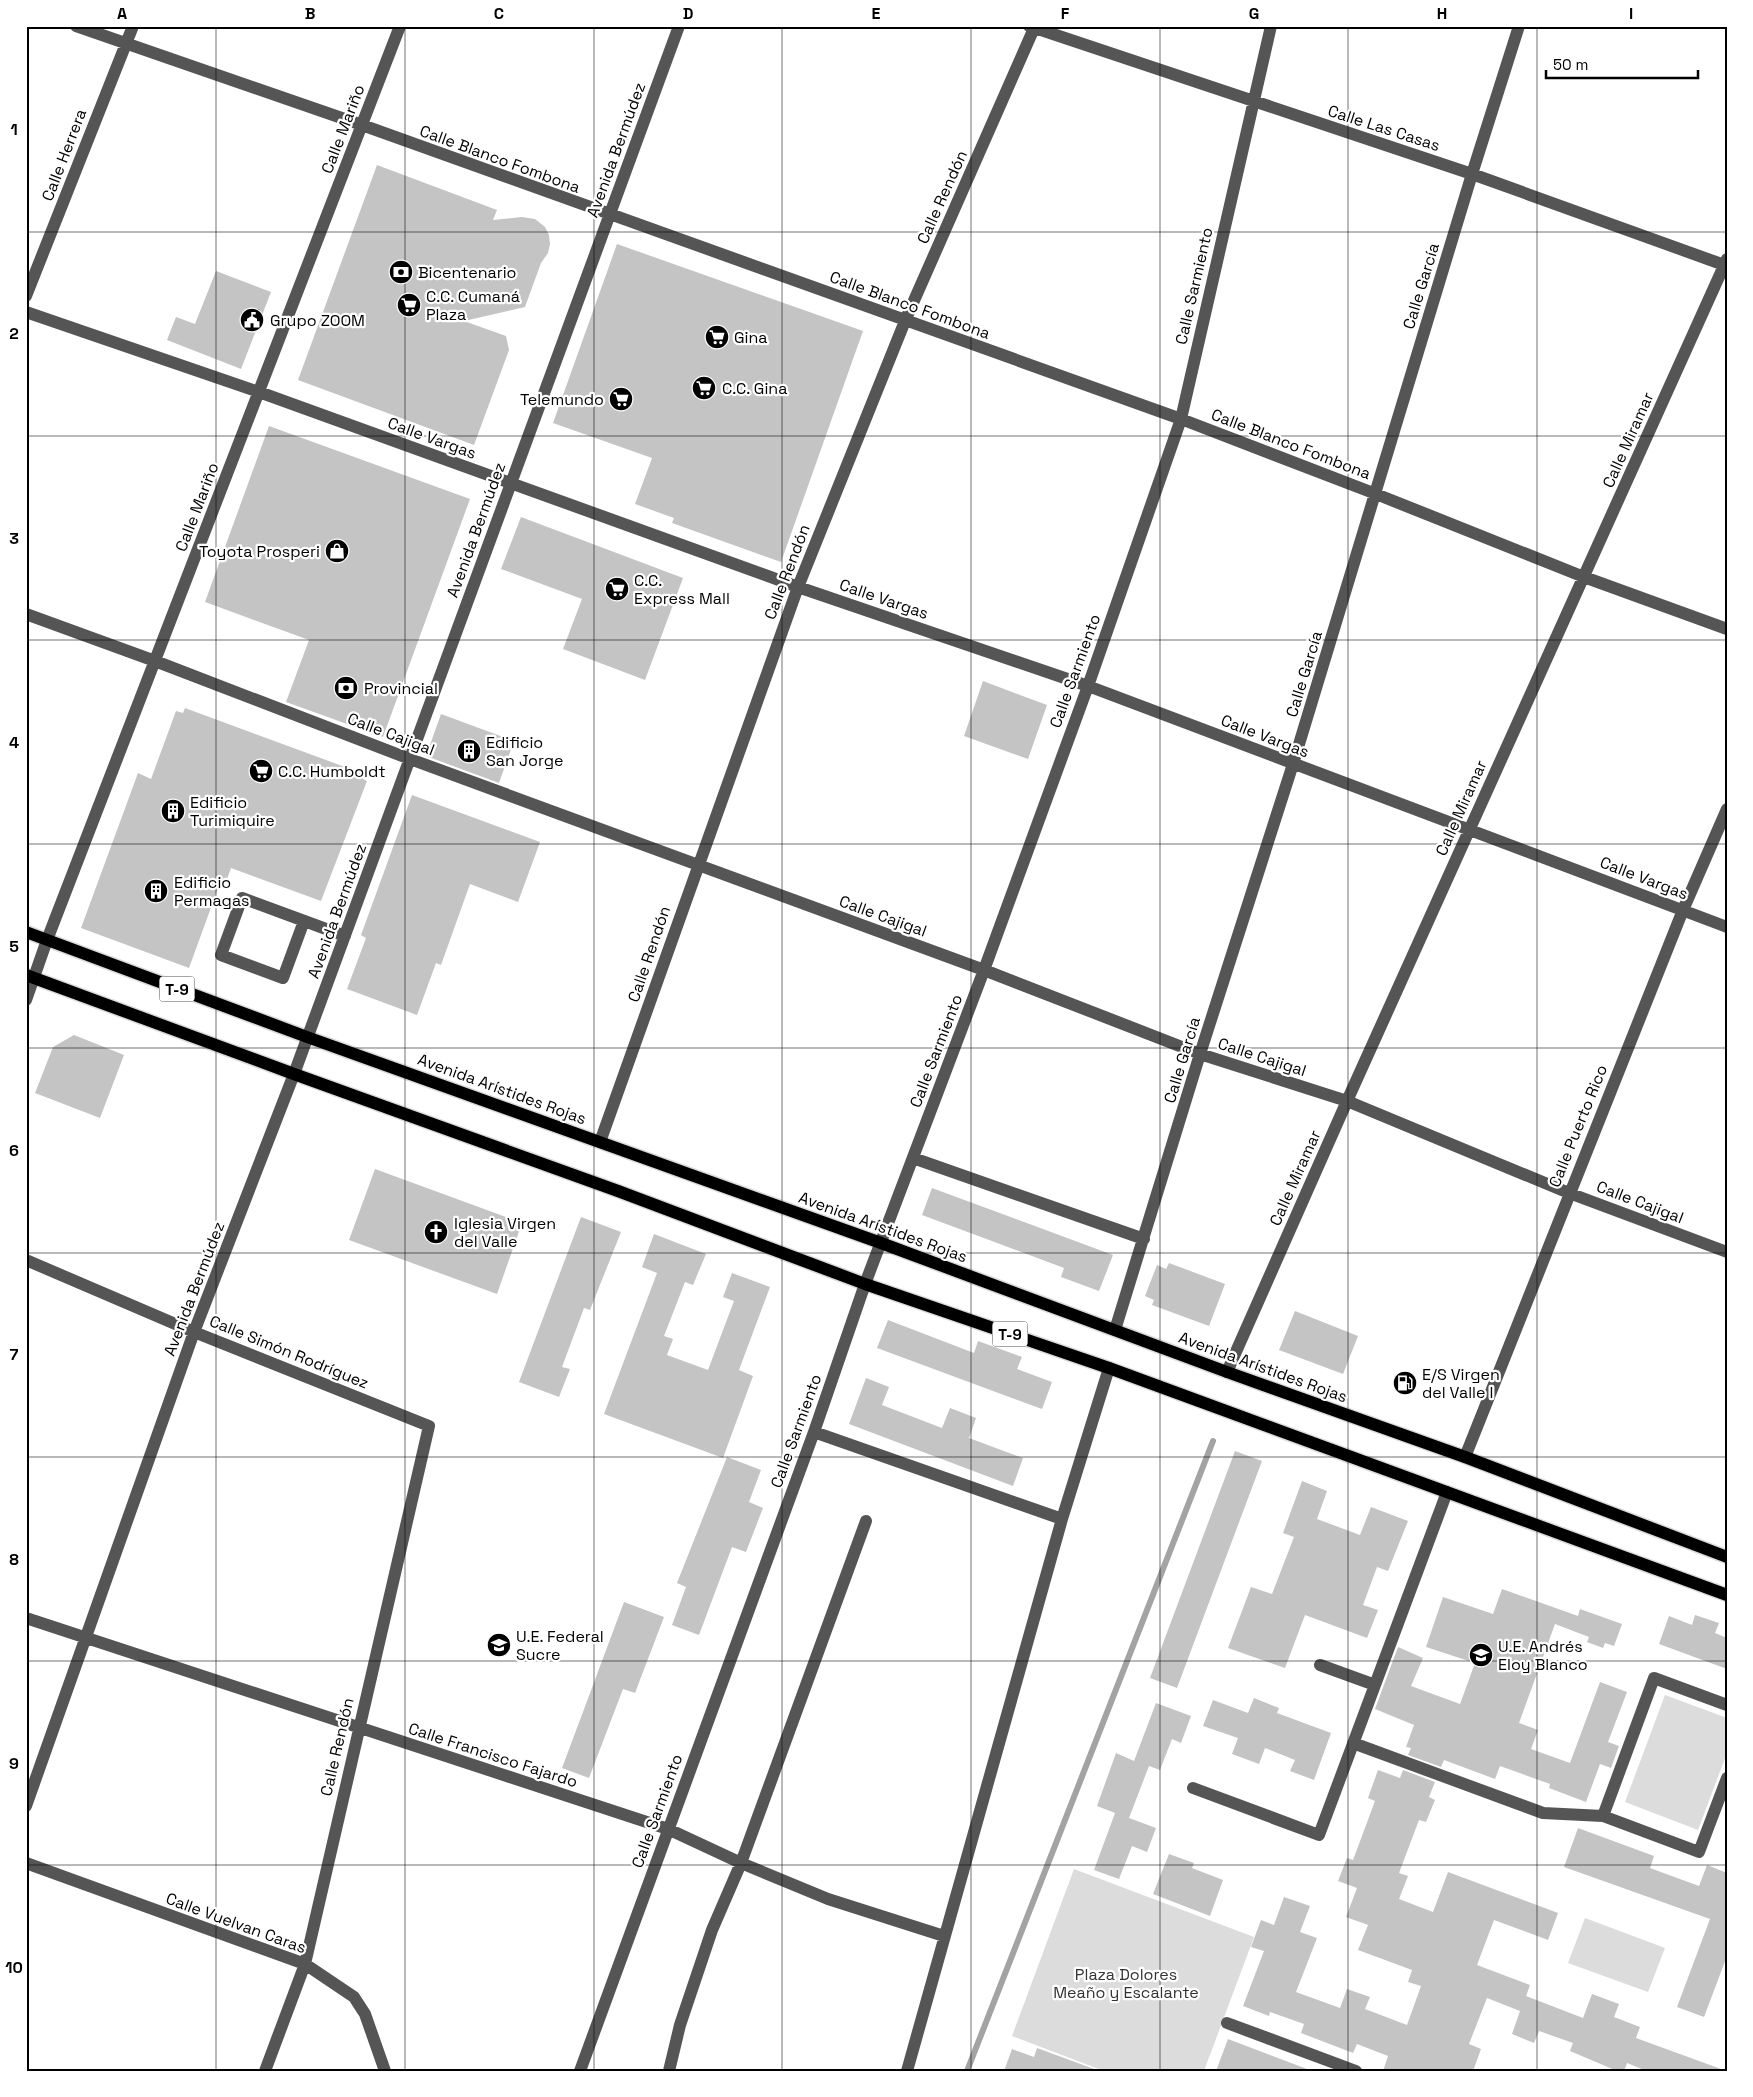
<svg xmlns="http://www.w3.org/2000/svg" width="1753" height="2097" viewBox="0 0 1753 2097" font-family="'Space Grotesk',sans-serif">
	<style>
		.green { fill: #dcdcdc }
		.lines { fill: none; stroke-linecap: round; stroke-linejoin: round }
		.stream { stroke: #a3a3a3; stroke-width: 6 }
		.building { fill: #c4c4c4 }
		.major-casing { stroke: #dbdbdb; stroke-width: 15 }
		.minor { stroke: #555; stroke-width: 12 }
		.major { stroke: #000; stroke-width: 12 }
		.grid { fill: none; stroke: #000; stroke-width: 1; stroke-opacity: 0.55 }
		.labels { text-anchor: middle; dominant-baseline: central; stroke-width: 4.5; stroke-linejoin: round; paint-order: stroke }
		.shield { fill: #fff; stroke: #4c4c4c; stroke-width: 1 }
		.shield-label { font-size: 15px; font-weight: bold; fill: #000 }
		.street-label { font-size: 16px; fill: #000; stroke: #fff }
		.poi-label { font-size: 16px; fill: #000; stroke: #fff; text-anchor: start }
		.park-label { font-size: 16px; fill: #333; stroke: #fff }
		.neatline { fill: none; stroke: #000; stroke-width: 2 }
		.grid-label { font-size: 16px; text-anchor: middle; font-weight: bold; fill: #000 }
	</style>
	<rect width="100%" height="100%" fill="#fff"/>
	<path class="green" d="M1665 1695 1727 1718V1753L1698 1830 1625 1802Z
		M1074 1869 1254 1937 1204 2071H1104L1012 2036Z
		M1585 1918 1665 1948 1648 1992 1568 1963Z"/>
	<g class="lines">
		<path class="stream" d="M967 2071 1213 1441"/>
	</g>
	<path class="building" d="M377 165 497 210 493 220 522 217 535 219 545 227 549 235 550 244 548 253 541 263 525 307 464 321 506 336 509 350 474 445 298 380Z
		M617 244 863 331 781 562 672 523 674 518 635 504 652 458 553 423Z
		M216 271 271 292 241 369 167 340 176 317 195 324Z
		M269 426 470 499 383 737 286 702 309 640 205 602Z
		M521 517 683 578 645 680 563 649 582 599 501 569Z
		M983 681 1047 705 1028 759 964 736Z
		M185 708 364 774 363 779 367 781 321 901 231 868 226 882 221 880 189 968 81 928 138 773 151 779 176 711 183 713Z
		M441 714 514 741 499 783 426 756Z
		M412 795 540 842 518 902 470 884 441 965 436 963 417 1015 347 989 366 938 361 935Z
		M74 1035 124 1055 100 1118 35 1093 53 1047Z
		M375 1169 522 1223 497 1294 349 1240Z
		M932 1188 1113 1255 1099 1291 1061 1277 1064 1268 922 1215Z
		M581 1217 621 1232 590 1310 584 1308 562 1367 570 1369 559 1397 519 1382Z
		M654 1234 706 1254 693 1285 685 1282 664 1336 673 1339 667 1355 708 1370 734 1301 723 1297 732 1273 770 1287 739 1370 753 1376 723 1458 604 1414 657 1273 642 1267Z
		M1169 1263 1225 1284 1209 1326 1152 1305 1154 1300 1145 1296 1157 1265 1166 1269Z
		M1295 1311 1358 1336 1343 1374 1279 1350Z
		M888 1320 974 1353 978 1341 1022 1357 1017 1369 1052 1382 1042 1409 877 1348Z
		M866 1378 889 1387 882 1405 942 1428 950 1408 976 1418 969 1438 1023 1458 1013 1486 849 1424Z
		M1235 1451 1262 1461 1177 1688 1150 1678Z
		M727 1457 761 1470 749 1502 763 1508 746 1552 732 1547 699 1635 672 1625 686 1587 677 1583Z
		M1302 1481 1327 1491 1317 1519 1360 1535 1371 1507 1408 1521 1388 1571 1377 1567 1363 1605 1378 1610 1367 1638 1305 1615 1285 1668 1228 1648 1251 1587 1272 1594 1294 1537 1283 1533Z
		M1502 1589 1578 1616 1580 1609 1622 1624 1614 1646 1605 1643 1603 1648 1587 1642 1589 1637 1555 1624 1519 1723 1538 1730 1531 1749 1570 1763 1600 1682 1627 1692 1608 1742 1619 1746 1611 1768 1600 1764 1586 1802 1549 1788 1550 1784 1500 1766 1495 1779 1444 1760 1441 1767 1408 1755 1411 1748 1406 1747 1414 1725 1375 1709 1398 1647 1423 1658 1411 1686 1460 1704 1475 1663 1426 1647 1443 1597 1493 1614Z
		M624 1602 664 1617 635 1693 623 1689 589 1778 562 1768Z
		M1695 1615 1719 1623 1715 1633 1727 1638V1669L1659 1644 1669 1616 1692 1625Z
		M1254 1698 1279 1708 1277 1713 1331 1733 1314 1780 1290 1771 1295 1760 1265 1748 1259 1764 1232 1754 1238 1738 1203 1726 1213 1700 1248 1713Z
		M1156 1703 1191 1716 1181 1743 1172 1739 1160 1770 1149 1766 1129 1818 1156 1828 1147 1852 1132 1846 1119 1879 1094 1870 1115 1813 1097 1806 1116 1753 1134 1761Z
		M1378 1770 1400 1778 1403 1770 1435 1782 1429 1797 1435 1800 1426 1822 1419 1820 1399 1873 1408 1876 1399 1899 1433 1912 1448 1872 1558 1913 1548 1940 1494 1920 1477 1965 1530 1985 1526 1996 1583 2018 1592 1994 1619 2004 1614 2017 1640 2027 1636 2038 1721 2069 1720 2071H1647L1627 2063 1624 2071H1617L1570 2051 1573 2043 1539 2031 1534 2043 1512 2034 1520 2011 1487 1998 1469 2044 1481 2049 1473 2071H1383L1388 2056 1357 2044 1353 2053 1301 2033 1304 2024 1270 2012 1269 2016 1243 2006 1264 1951 1251 1947 1261 1920 1274 1925 1284 1897 1310 1906 1300 1932 1317 1938 1296 1992 1340 2008 1347 1989 1370 1997 1365 2009 1407 2025 1421 1986 1408 1982 1412 1970 1358 1950 1368 1925 1346 1917 1357 1888 1338 1881 1347 1858 1353 1860 1375 1801 1368 1798Z
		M1578 1828 1654 1856 1650 1868 1699 1886 1707 1865 1727 1873V1956L1704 2017 1677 2007 1710 1919 1564 1867Z
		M1169 1854 1194 1863 1192 1868 1223 1880 1210 1916 1153 1894Z
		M1228 2039 1307 2069V2071H1216Z
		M1037 2048 1094 2069V2071H1004L1012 2049 1034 2057Z"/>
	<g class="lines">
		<g class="major-casing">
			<path id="major" d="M26 932 307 1037 881 1243 1227 1372 1465 1457 1727 1557
				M26 975 294 1074 618 1191 865 1284 1109 1368 1727 1595"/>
		</g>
		<path class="minor" d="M76 26 362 125 1181 419 1376 494 1584 577 1727 629
			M1029 26 1472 174 1727 266
			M26 296 133 26
			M26 312 259 392 798 587 1088 686 1727 927
			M26 614 155 661 410 759 984 970 1200 1054 1347 1101 1569 1193 1727 1252
			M304 921 283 978 221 955 242 898 345 936
			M26 1000 47 940 400 26
			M600 1142 798 587 905 321 1035 26
			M913 1158 1144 1239
			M26 1260 194 1332 429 1426 305 1964 265 2071
			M1115 1330 1200 1054 1293 764 1472 174 1519 26
			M1227 1372 1347 1101 1727 259
			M814 1432 1062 1519
			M1465 1457 1683 910 1727 809
			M26 1618 668 1829 741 1863 828 1899 944 1936
			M1320 1665 1375 1685
			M1353 1743 1543 1813 1603 1816 1699 1852 1727 1778
			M1193 1788 1319 1835 1447 1492
			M26 1806 194 1332 294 1074 679 26
			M1603 1816 1654 1678 1727 1705
			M26 1863 305 1964 354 1997 365 2014 385 2071
			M1227 2023 1356 2071
			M580 2071 814 1432 865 1284 984 970 1088 686 1181 419 1271 26
			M669 2071 680 2025 712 1930 741 1863 866 1521
			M907 2071 1062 1519 1109 1368"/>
		<use href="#major" class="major"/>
	</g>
	<path class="grid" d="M216 26V2071M405 26V2071M594 26V2071M782 26V2071M971 26V2071M1160 26V2071M1348 26V2071M1537 26V2071M26 232H1727M26 436H1727M26 640H1727M26 844H1727M26 1048H1727M26 1253H1727M26 1457H1727M26 1661H1727M26 1865H1727"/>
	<defs>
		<g id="bank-disc" transform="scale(1.25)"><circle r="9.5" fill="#000" stroke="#fff"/><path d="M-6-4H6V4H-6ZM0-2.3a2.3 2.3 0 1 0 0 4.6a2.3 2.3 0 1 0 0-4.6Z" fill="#fff"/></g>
		<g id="supermarket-disc" transform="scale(1.25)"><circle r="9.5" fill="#000" stroke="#fff"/><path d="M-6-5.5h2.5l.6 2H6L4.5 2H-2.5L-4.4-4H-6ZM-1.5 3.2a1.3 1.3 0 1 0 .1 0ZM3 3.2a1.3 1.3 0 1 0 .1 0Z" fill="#fff"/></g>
		<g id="civic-disc" transform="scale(1.25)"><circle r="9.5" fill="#000" stroke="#fff"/><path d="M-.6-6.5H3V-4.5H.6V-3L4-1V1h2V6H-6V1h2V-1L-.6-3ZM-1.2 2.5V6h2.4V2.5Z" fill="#fff"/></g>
		<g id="shop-disc" transform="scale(1.25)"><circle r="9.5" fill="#000" stroke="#fff"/><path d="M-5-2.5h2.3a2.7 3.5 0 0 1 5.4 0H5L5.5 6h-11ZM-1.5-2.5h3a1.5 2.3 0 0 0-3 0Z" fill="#fff"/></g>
		<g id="building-disc" transform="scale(1.25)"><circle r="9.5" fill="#000" stroke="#fff"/><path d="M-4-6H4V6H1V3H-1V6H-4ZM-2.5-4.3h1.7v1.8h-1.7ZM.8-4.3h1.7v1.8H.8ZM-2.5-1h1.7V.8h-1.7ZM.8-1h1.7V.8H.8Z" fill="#fff"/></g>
		<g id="church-disc" transform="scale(1.25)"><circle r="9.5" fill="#000" stroke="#fff"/><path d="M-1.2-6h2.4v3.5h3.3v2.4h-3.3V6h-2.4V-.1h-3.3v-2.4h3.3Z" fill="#fff"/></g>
		<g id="fuel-disc" transform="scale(1.25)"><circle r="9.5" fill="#000" stroke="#fff"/><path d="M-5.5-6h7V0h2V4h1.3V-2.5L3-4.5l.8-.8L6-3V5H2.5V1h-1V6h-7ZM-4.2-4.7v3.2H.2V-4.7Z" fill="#fff"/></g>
		<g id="school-disc" transform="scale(1.25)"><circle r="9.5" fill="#000" stroke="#fff"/><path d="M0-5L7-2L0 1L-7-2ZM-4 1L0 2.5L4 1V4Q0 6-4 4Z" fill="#fff"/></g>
	</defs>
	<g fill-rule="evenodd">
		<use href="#bank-disc" x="401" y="272"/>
		<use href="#supermarket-disc" x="409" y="305"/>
		<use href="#civic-disc" x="252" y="320"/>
		<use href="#supermarket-disc" x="717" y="337"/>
		<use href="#supermarket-disc" x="704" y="388"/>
		<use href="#supermarket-disc" x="621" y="399"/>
		<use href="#shop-disc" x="337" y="551"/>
		<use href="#supermarket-disc" x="617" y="589"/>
		<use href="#bank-disc" x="346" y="688"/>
		<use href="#building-disc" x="469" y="751"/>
		<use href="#supermarket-disc" x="261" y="771"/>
		<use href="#building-disc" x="173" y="811"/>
		<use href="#building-disc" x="156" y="891"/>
		<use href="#church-disc" x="436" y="1232"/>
		<use href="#fuel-disc" x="1405" y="1383"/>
		<use href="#school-disc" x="499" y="1645"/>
		<use href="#school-disc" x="1481" y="1655"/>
	</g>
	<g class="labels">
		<g class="shield">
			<rect x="159.5" y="976.5" width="35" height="25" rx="4"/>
			<rect x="992.5" y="1321.5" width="35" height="25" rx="4"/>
		</g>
		<g class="shield-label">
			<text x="177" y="989">T-9</text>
			<text x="1010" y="1334">T-9</text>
		</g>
		<g class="street-label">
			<text transform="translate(1384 128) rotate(18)">Calle Las Casas</text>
			<text transform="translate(343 129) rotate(-69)">Calle Mariño</text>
			<text transform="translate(616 150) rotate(-70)">Avenida Bermúdez</text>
			<text transform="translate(64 155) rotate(-69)">Calle Herrera</text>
			<text transform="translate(500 159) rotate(20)">Calle Blanco Fombona</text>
			<text transform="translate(942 197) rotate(-66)">Calle Rendón</text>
			<text transform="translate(1194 286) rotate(-77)">Calle Sarmiento</text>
			<text transform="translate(1421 286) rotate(-73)">Calle García</text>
			<text transform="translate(910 305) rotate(20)">Calle Blanco Fombona</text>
			<text transform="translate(432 438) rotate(20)">Calle Vargas</text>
			<text transform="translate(1628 440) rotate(-66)">Calle Miramar</text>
			<text transform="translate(1291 444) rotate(21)">Calle Blanco Fombona</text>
			<text transform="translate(197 507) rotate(-69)">Calle Mariño</text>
			<text transform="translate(476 530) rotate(-70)">Avenida Bermúdez</text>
			<text transform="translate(787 572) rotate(-69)">Calle Rendón</text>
			<text transform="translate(884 599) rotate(19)">Calle Vargas</text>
			<text transform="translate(1075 671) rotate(-70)">Calle Sarmiento</text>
			<text transform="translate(1304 674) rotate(-73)">Calle García</text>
			<text transform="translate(391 734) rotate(21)">Calle Cajigal</text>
			<text transform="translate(1265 736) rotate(21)">Calle Vargas</text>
			<text transform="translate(1461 808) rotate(-66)">Calle Miramar</text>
			<text transform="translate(1644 878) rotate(21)">Calle Vargas</text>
			<text transform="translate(337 911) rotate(-70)">Avenida Bermúdez</text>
			<text transform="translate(883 916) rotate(20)">Calle Cajigal</text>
			<text transform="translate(649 954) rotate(-71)">Calle Rendón</text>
			<text transform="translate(936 1051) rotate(-69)">Calle Sarmiento</text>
			<text transform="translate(1262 1057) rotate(18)">Calle Cajigal</text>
			<text transform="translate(1182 1060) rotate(-73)">Calle García</text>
			<text transform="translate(502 1089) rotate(20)">Avenida Arístides Rojas</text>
			<text transform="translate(1578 1126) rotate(-68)">Calle Puerto Rico</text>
			<text transform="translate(1295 1178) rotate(-66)">Calle Miramar</text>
			<text transform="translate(1640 1202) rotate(21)">Calle Cajigal</text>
			<text transform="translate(883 1227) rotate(20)">Avenida Arístides Rojas</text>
			<text transform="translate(194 1289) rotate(-69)">Avenida Bermúdez</text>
			<text transform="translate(289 1352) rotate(22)">Calle Simón Rodríguez</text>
			<text transform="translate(1263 1367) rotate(20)">Avenida Arístides Rojas</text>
			<text transform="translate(796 1431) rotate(-70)">Calle Sarmiento</text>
			<text transform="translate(337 1747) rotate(-77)">Calle Rendón</text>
			<text transform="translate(493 1755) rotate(18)">Calle Francisco Fajardo</text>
			<text transform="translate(657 1811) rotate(-70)">Calle Sarmiento</text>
			<text transform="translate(236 1923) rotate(20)">Calle Vuelvan Caras</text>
		</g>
		<g class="poi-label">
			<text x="418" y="272">Bicentenario</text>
			<text x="426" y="296">C.C. Cumaná<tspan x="426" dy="18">Plaza</tspan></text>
			<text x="270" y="320">Grupo ZOOM</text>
			<text x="734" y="337">Gina</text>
			<text x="722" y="388">C.C. Gina</text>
			<text x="604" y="399" text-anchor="end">Telemundo</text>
			<text x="320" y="551" text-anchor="end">Toyota Prosperi</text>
			<text x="634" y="580">C.C.<tspan x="634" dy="18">Express Mall</tspan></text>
			<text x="364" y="688">Provincial</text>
			<text x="486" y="742">Edificio<tspan x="486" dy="18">San Jorge</tspan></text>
			<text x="278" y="771">C.C. Humboldt</text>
			<text x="190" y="802">Edificio<tspan x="190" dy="18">Turimiquire</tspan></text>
			<text x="174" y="882">Edificio<tspan x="174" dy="18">Permagas</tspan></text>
			<text x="454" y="1223">Iglesia Virgen<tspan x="454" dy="18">del Valle</tspan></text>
			<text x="1422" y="1374">E/S Virgen<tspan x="1422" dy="18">del Valle I</tspan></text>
			<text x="516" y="1636">U.E. Federal<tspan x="516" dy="18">Sucre</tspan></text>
			<text x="1498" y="1646">U.E. Andrés<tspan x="1498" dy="18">Eloy Blanco</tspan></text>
		</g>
		<g class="park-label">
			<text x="1126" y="1974">Plaza Dolores<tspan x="1126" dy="18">Meaño y Escalante</tspan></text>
		</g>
	</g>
	<rect width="1753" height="2097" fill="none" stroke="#ffffff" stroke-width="55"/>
	<path d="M1546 70v8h152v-8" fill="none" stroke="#000000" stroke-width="2.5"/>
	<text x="1553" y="70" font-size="15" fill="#000000" stroke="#ffffff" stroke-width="4" paint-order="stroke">50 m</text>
	<rect x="28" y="28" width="1698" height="2042" class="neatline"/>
	<g class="grid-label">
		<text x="122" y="19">A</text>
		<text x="310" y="19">B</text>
		<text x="499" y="19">C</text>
		<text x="688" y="19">D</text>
		<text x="876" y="19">E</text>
		<text x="1065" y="19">F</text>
		<text x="1254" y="19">G</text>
		<text x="1442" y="19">H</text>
		<text x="1631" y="19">I</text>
		<text x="14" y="135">1</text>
		<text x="14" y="339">2</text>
		<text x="14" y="544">3</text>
		<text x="14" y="748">4</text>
		<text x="14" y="952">5</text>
		<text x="14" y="1156">6</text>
		<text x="14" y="1360">7</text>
		<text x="14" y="1565">8</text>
		<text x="14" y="1769">9</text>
		<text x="14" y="1973">10</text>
	</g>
</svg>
